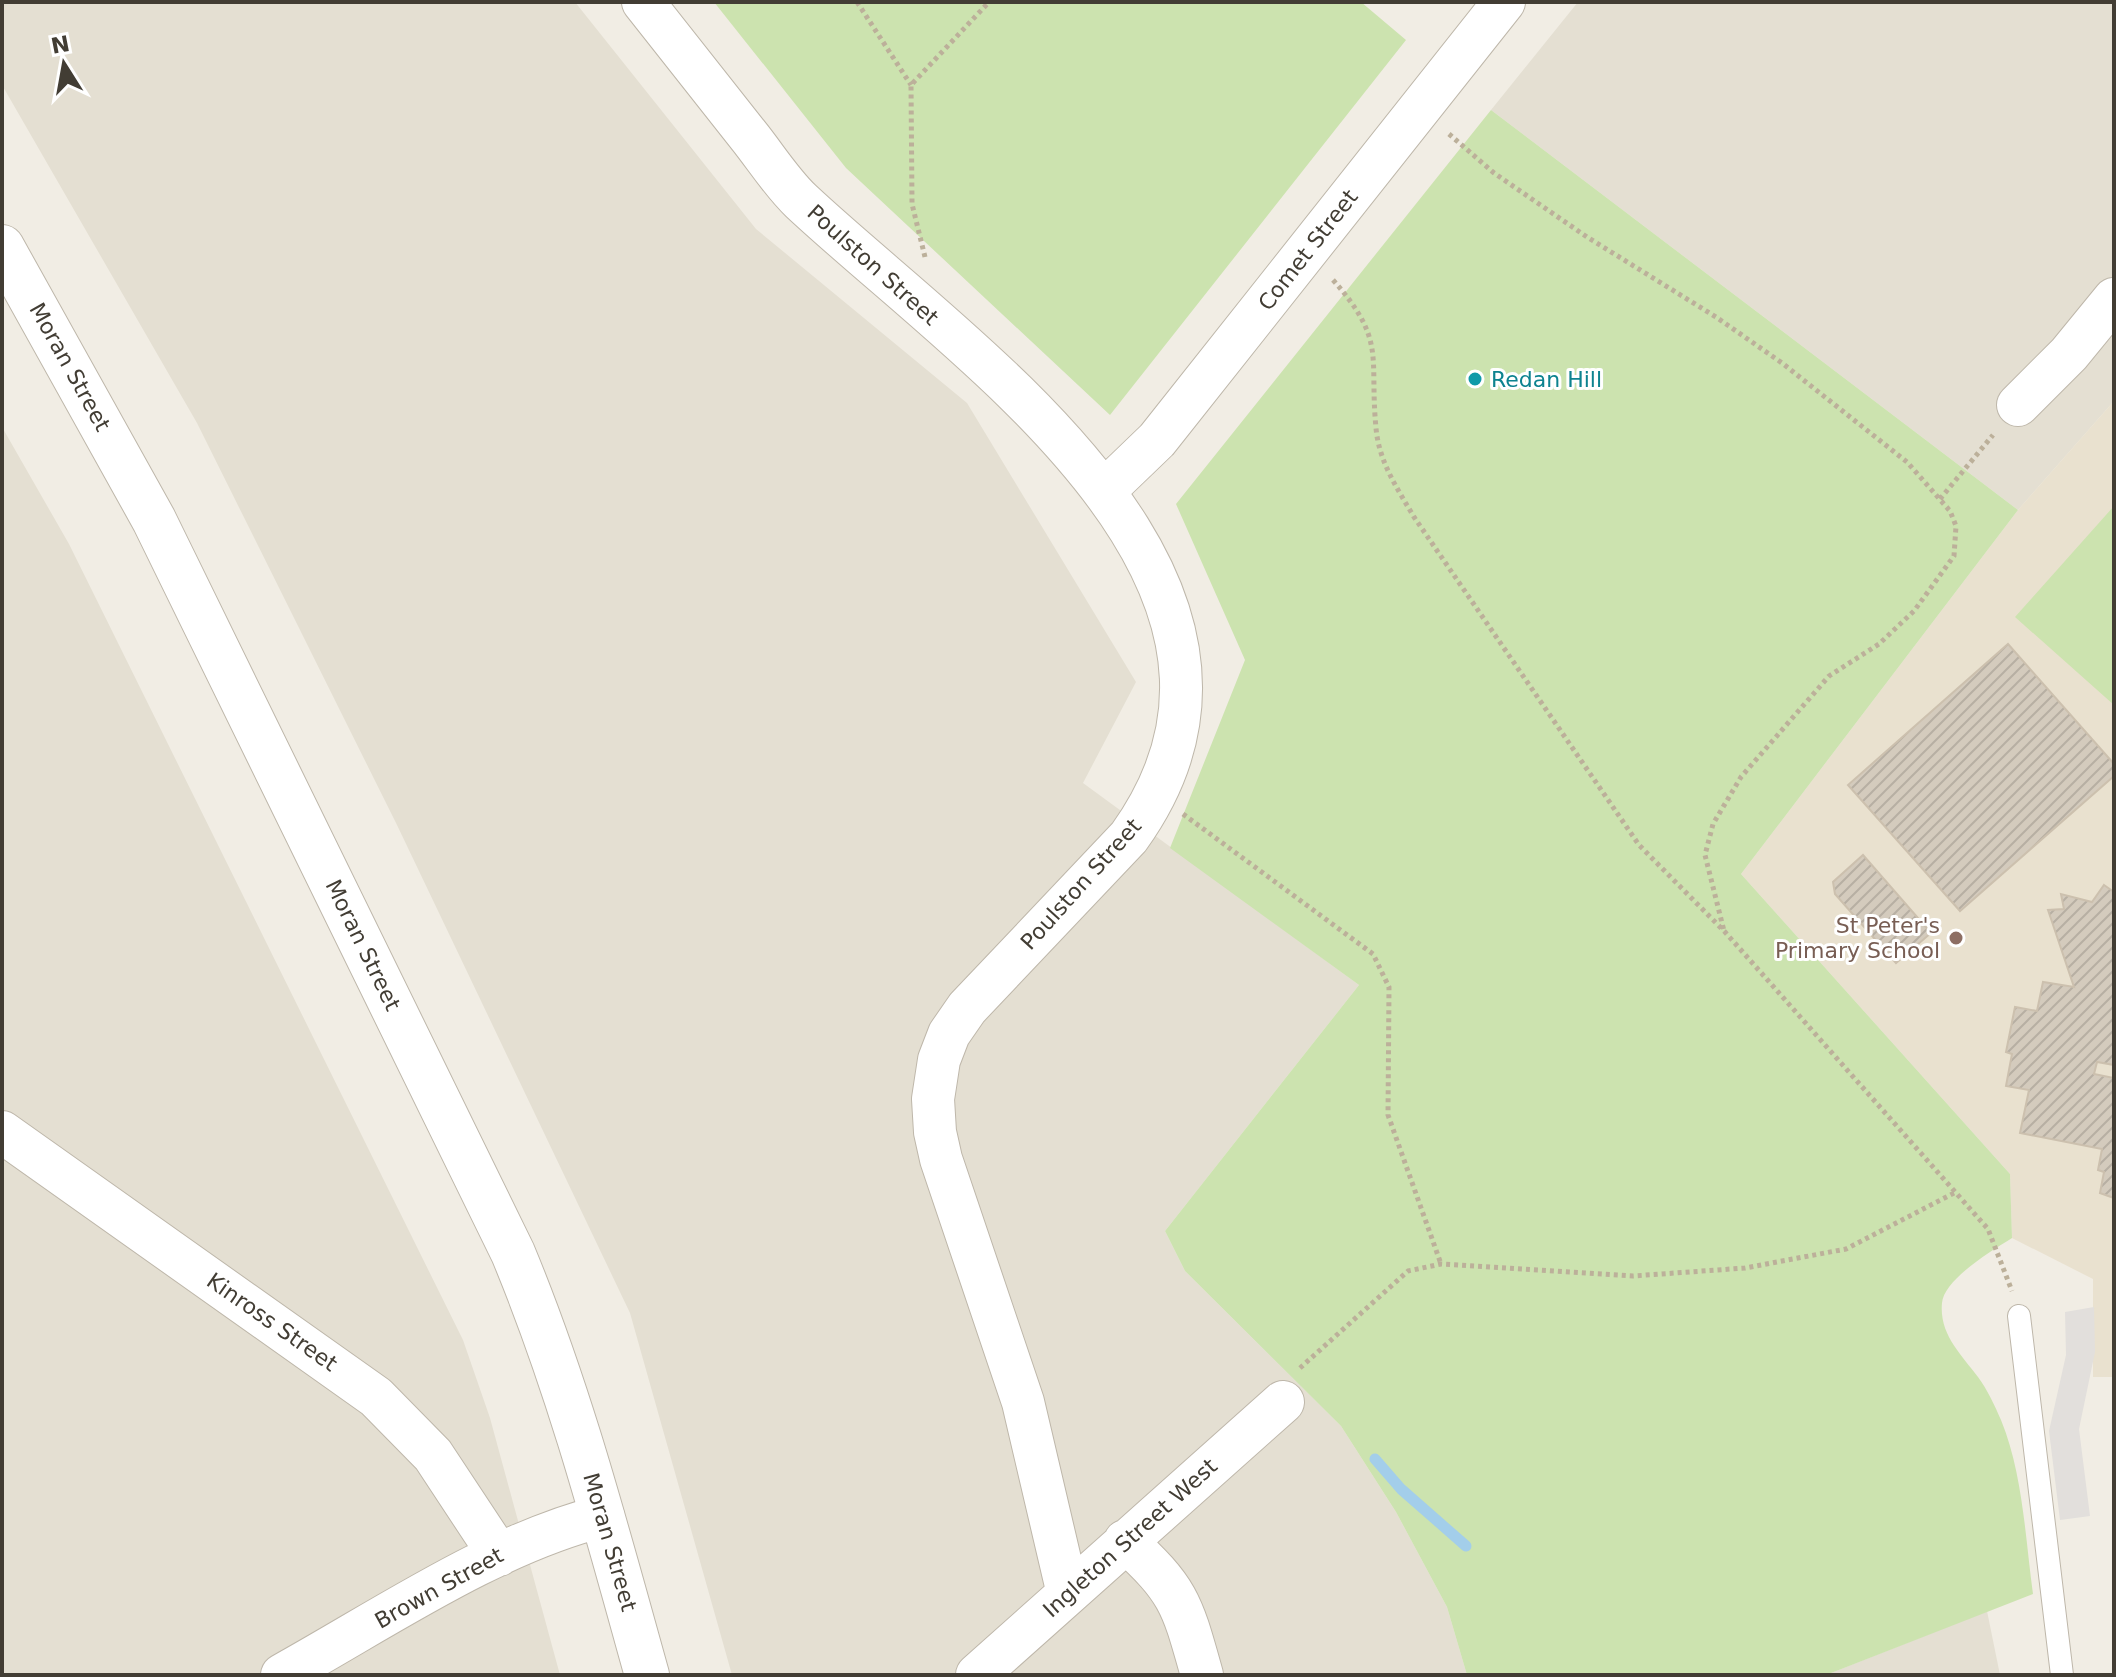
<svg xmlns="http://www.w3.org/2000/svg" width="2116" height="1677" viewBox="0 0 2116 1677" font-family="'DejaVu Sans',sans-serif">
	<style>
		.residential { fill: #e4dfd2 }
		.education { fill: #e9e1cf }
		.green { fill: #cce3af }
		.parking { fill: #e2dfdc }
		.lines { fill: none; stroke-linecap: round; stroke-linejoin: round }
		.stream { stroke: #a3ceea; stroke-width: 11 }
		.building { fill: url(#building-hatch); stroke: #ccc0ae; stroke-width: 2 }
		.service-casing { stroke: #beb7aa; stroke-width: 24 }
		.minor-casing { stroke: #beb7aa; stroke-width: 44 }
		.tertiary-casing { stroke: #beb7aa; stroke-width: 46 }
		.path { stroke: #bcb09a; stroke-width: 5; stroke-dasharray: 4 4; stroke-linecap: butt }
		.service { stroke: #fff; stroke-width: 22 }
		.minor { stroke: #fff; stroke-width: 42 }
		.tertiary { stroke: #fff; stroke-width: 44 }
		.culture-dot { fill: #0f9aa8; stroke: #fff; stroke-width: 3 }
		.education-dot { fill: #8d6e63; stroke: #fff; stroke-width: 3 }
		.labels { text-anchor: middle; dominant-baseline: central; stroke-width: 6; stroke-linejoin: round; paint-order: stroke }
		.street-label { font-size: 22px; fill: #423d34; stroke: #fff }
		.culture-label { font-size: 22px; fill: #0d838f; stroke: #fff; text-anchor: start }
		.education-label { font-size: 22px; fill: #785e54; stroke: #fff; text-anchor: end }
	</style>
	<defs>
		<pattern id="building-hatch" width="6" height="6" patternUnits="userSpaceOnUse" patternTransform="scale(2)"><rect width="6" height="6" fill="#d4cbbd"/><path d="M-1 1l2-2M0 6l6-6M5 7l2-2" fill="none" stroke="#b7afa3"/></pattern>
	</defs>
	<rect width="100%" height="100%" fill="#f1ede4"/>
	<path class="residential" d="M2 2H575L756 229 967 403 1136 682 1083 783 1359 985 1165 1231 1185 1271 1341 1426 1396 1512 1447 1607 1467 1675H732L630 1313 397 825 197 423 2 85Z
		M1578 2H2114V401L2018 510 1491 110Z
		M2 427 69 544 463 1340 490 1418 560 1675H2Z
		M1987 1611 2000 1675H1826Z"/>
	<path class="education" d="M2114 401V1377H2093V1279L2012 1238 2010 1174 1741 874 2018 510Z"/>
	<path class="green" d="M714 2H1361L1406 40 1110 415 846 168Z
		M1491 110 2018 510 1741 874 2010 1174 2012 1238C1993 1250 1944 1279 1942 1303 1939 1334 1961 1354 1978 1377 1987 1389 1995 1406 2001 1420 2023 1474 2025 1536 2033 1594L1826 1675H1467L1447 1607 1396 1512 1341 1426 1185 1271 1165 1231 1359 985 1170 848 1245 660 1176 504Z
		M2114 506V705L2015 617Z"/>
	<path class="parking" d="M2094 1307 2095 1352 2079 1429 2090 1516 2060 1520 2049 1431 2066 1355 2065 1312Z"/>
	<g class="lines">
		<path class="stream" d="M1375 1459 1401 1489 1466 1546"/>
	</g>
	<path class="building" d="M2008 644 2114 764V776L1960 911 1848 785Z
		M1863 855 1931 933 1896 963 1835 894 1833 882Z
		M2104 885 2114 892V1065L2097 1062 2094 1074 2114 1078V1198L2100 1193 2104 1172 2098 1170 2102 1149 2020 1133 2029 1090 2006 1086 2012 1054 2006 1052 2015 1007 2037 1011 2043 982 2074 987 2048 910 2064 909 2061 894 2092 902Z"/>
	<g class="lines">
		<g class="service-casing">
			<path id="service" d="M2019 1316 2062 1675"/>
		</g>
		<g class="minor-casing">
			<path id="minor" d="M643 2C678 46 713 90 748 135 765 156 781 182 801 201 963 353 1313 581 1129 837L967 1008 949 1034 939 1060 933 1099 935 1132 941 1159 1023 1402 1068 1594
				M2018 405 2069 354 2114 299
				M1104 491 1157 440 1504 2
				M2 1132 376 1397 433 1455 499 1555
				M1125 1541C1180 1591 1182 1604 1202 1675
				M282 1675C383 1619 492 1544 603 1516
				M977 1675 1283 1402"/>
		</g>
		<g class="tertiary-casing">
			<path id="tertiary" d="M2 247 154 520 513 1253C570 1390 607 1532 647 1675"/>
		</g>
		<path class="path" d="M857 2 911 85
			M1449 134 1494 173 1587 237 1716 317 1782 363 1907 462 1950 511 1956 526 1954 556 1914 611 1879 644 1829 676 1741 777 1713 824 1705 855 1724 931
			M925 257 912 204 911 85 989 2
			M1333 280C1387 341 1369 356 1376 428 1379 462 1397 488 1414 517L1639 845 1725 932 1988 1229 2012 1291
			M1940 499 1993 435
			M1183 814 1373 954 1389 987 1388 1115 1441 1264
			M1300 1368 1408 1271 1441 1264 1633 1276 1745 1268 1846 1249 1956 1192"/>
		<use href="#service" class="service"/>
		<use href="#minor" class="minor"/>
		<use href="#tertiary" class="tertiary"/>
	</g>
	<circle class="culture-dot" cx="1475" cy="379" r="8"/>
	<circle class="education-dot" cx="1956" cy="938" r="8"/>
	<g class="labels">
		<g class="street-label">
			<text transform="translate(1308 250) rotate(-52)">Comet Street</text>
			<text transform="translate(873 265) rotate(42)">Poulston Street</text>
			<text transform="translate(70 367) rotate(61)">Moran Street</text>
			<text transform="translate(1081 884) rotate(-48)">Poulston Street</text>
			<text transform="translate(363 945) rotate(64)">Moran Street</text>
			<text transform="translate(272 1322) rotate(35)">Kinross Street</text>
			<text transform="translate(1130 1538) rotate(-42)">Ingleton Street West</text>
			<text transform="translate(610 1542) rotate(74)">Moran Street</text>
			<text transform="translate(439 1588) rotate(-29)">Brown Street</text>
		</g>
		<g class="culture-label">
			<text x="1491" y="379">Redan Hill</text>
		</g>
		<g class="education-label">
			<text x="1940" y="925">St Peter's<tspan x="1940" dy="25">Primary School</tspan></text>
		</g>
	</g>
	<rect width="2116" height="1677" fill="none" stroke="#423d34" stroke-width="8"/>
	<g transform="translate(64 64) rotate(349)" stroke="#ffffff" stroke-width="6" paint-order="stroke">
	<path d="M0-6L14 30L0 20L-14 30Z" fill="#423d34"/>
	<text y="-12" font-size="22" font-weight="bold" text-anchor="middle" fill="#423d34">N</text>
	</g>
</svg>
